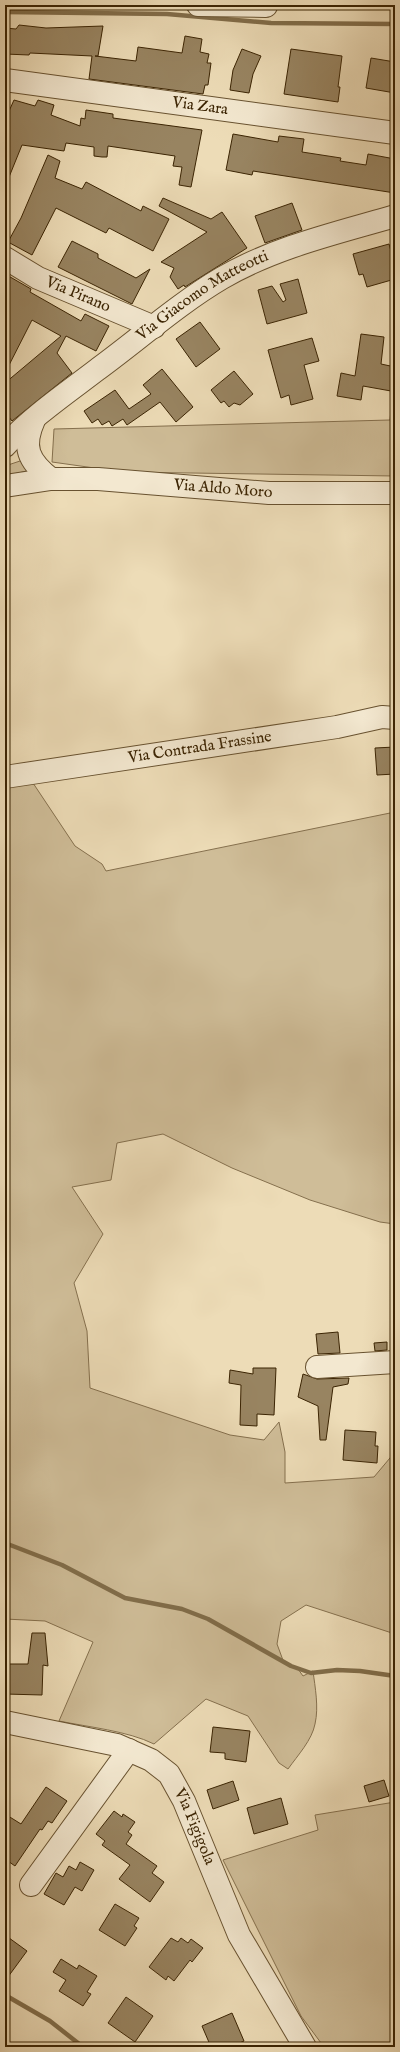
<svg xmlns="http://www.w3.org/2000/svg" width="400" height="2052" viewBox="0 0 400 2052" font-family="'IM FELL English',serif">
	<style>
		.green { fill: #cfbd98; stroke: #85704e }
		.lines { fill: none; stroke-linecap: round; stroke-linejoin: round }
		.stream { stroke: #816d4a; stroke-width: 4.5 }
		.building { fill: #988461; stroke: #3b2403 }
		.minor-casing { stroke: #685230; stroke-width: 24 }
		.minor { stroke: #f3e8d0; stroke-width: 22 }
		.labels { text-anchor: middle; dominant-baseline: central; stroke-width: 4; stroke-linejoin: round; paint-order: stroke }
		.street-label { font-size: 16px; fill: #3b2403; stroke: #f3e8d0 }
	</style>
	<rect width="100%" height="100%" fill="#eddcb7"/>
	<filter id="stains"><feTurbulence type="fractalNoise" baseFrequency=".005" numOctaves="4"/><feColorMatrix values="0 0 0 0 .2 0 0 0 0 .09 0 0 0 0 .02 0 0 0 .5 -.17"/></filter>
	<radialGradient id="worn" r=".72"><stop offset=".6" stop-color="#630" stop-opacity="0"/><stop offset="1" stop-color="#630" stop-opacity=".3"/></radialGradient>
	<path class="green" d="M395 372V476L123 472 52 462 54 429 390 420Z
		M20 461 22 462 27 471 5 476V466Z
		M5 783H33L75 846 102 864 106 871 395 812V1224L380 1222 310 1200 232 1168 163 1134 117 1143 111 1180 72 1187 103 1234 74 1283 87 1331 90 1388 230 1435 264 1440 279 1422 285 1452V1483L374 1477 395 1452V1634L306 1605 281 1621 277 1644 284 1663 298 1669 303 1676 313 1671C315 1687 319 1707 315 1724 312 1740 298 1755 288 1769L279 1763 248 1716 206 1699 154 1744C128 1731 88 1727 59 1721L93 1642 45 1621 5 1619Z
		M395 1802V2047H324L301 2016 223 1860 318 1830 315 1815Z"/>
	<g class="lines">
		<path class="stream" d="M5 12 167 14 271 23 395 24
			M5 1543 62 1565 125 1598 182 1609 208 1619 291 1666 311 1673 337 1670 360 1671 395 1676
			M5 1995 50 2021 83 2047"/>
	</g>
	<path class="building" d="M19 25 46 28 103 26 98 56H95L136 61 138 47 182 53 185 36 202 39 200 52 209 54 207 63H211L208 85H205L203 94 89 79 92 56 30 53 29 55 5 54V28L16 29Z
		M242 49 261 56 253 74 249 93 230 90 233 70Z
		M291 49 342 56 338 87H340L338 102 284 94Z
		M371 58 395 62V93L366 88Z
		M14 100 35 106 38 100 54 105 51 115 80 126 81 118 85 119 86 110 113 114V118L202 130 191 187 179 185 182 167 173 166 175 156 108 146 107 157H102L94 156V147L66 143 64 151 22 145 5 187V120Z
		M233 134 278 142 279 136 304 139 302 152 341 158 340 161 366 165 368 154 395 159V193L253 171 252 175 226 170Z
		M48 155 60 161 55 178 82 189 86 182 141 211 143 206 169 219 153 251 109 228 106 233 56 208 32 255 8 242 21 218Z
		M163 198 211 219 222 212 247 248 185 287 184 285 178 289 170 277 174 268 161 262 207 232 159 206Z
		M292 203 302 230 265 243 255 216Z
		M72 241 98 254V258L136 278 150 269 132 304 58 267Z
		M389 244 395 266V279L367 287 363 274 359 275 353 254Z
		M5 274 31 289 30 292 81 321 85 314 109 326 96 351 66 336 57 353 72 373 12 421 5 412V383L61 336 32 320 5 373Z
		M298 279 307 313 267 324 258 290 272 286 283 302 286 300 280 284Z
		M200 322 220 349 196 367 176 339Z
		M361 334 384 337 381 364 395 367 391 391 363 386 361 400 337 396 341 373 355 376Z
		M312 338 319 361 304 365 313 399 291 405 289 395 281 398 268 350Z
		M162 369 193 407 176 422 160 402 127 425 123 419 112 426 109 421 102 425 98 419 92 423 84 411 115 390 129 409 151 394 143 385Z
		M234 371 253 394 240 405 234 403 229 407 224 401 221 403 211 390Z
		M395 747V774L377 775 375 748Z
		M338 1332 340 1353 318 1354 316 1334Z
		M387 1342V1350L375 1351 374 1343Z
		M253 1368H276L274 1415 257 1414V1426L240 1425 241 1385 229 1383 230 1370 253 1374Z
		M303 1374 317 1379 349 1378 348 1384 333 1387 326 1440H320L318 1406 298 1397Z
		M345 1430 376 1432 375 1446H378L377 1463 343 1460Z
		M32 1633H45L48 1666 43 1665 42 1695 5 1694V1664H28Z
		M213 1727 250 1731 246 1762 225 1759V1753L210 1752Z
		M384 1780 389 1796 369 1802 364 1786Z
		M233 1781 239 1800 213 1809 207 1790Z
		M46 1787 67 1801 52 1823 48 1821 42 1830 40 1829 15 1866 5 1859V1814L21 1824Z
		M281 1798 288 1824 254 1834 247 1808Z
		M114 1811 122 1817 123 1814 135 1822 128 1832 132 1835 126 1844 157 1866 152 1873 164 1882 150 1902 119 1879 130 1865 102 1845 105 1841 96 1834Z
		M80 1862 94 1870 82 1891 75 1887 64 1905 44 1894 56 1873 63 1877 69 1866 76 1870Z
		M115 1904 139 1918 134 1926 137 1928 125 1946 99 1930Z
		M5 1935 27 1951 5 1981Z
		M171 1938 178 1942 181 1938 188 1943 191 1939 203 1948 192 1962 190 1960 174 1981 168 1976 166 1980 149 1967Z
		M61 1959 77 1969 79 1965 97 1976 87 1992 91 1994 83 2006 59 1991 66 1980 53 1972Z
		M126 1997 153 2016 135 2042 108 2023Z
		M232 2013 244 2041 230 2047H211L202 2026Z"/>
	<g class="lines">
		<g class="minor-casing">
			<g id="minor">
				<path d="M198 5 266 6"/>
				<path id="s1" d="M5 80 395 133"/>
				<path id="s2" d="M5 258 38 278 154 327"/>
				<path d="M34 420C22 447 28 461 51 479"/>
				<path id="s3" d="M5 446C30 418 68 392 98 369 139 339 178 304 222 278 275 247 337 233 395 216"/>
				<path id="s4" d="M5 486 51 479H98L269 493H395"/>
				<path id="s5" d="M5 777 337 727 382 717 395 718"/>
				<path d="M317 1367 395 1362"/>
				<path id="s6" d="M5 1722 117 1745 151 1760 169 1774 184 1801 239 1935 305 2047"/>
				<path d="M31 1885 129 1750"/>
			</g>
		</g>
		<use href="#minor" class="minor"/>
	</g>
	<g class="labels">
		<g class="street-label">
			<text stroke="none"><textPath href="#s1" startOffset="197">Via Zara</textPath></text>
			<text stroke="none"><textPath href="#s2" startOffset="82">Via Pirano</textPath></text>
			<text stroke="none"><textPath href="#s3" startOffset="249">Via Giacomo Matteotti</textPath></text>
			<text stroke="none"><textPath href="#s4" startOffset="219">Via Aldo Moro</textPath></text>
			<text stroke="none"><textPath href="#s5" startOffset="197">Via Contrada Frassine</textPath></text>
			<text stroke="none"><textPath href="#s6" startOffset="233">Via Figigola</textPath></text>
		</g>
	</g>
	<rect width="400" height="2052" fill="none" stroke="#eddcb7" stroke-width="20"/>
	<rect x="6" y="6" width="388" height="2040" fill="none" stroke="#3b2403" stroke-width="2"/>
	<rect x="10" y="10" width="380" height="2032" fill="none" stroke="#3b2403"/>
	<rect width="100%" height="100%" filter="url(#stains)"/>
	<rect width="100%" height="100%" fill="url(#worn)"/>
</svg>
